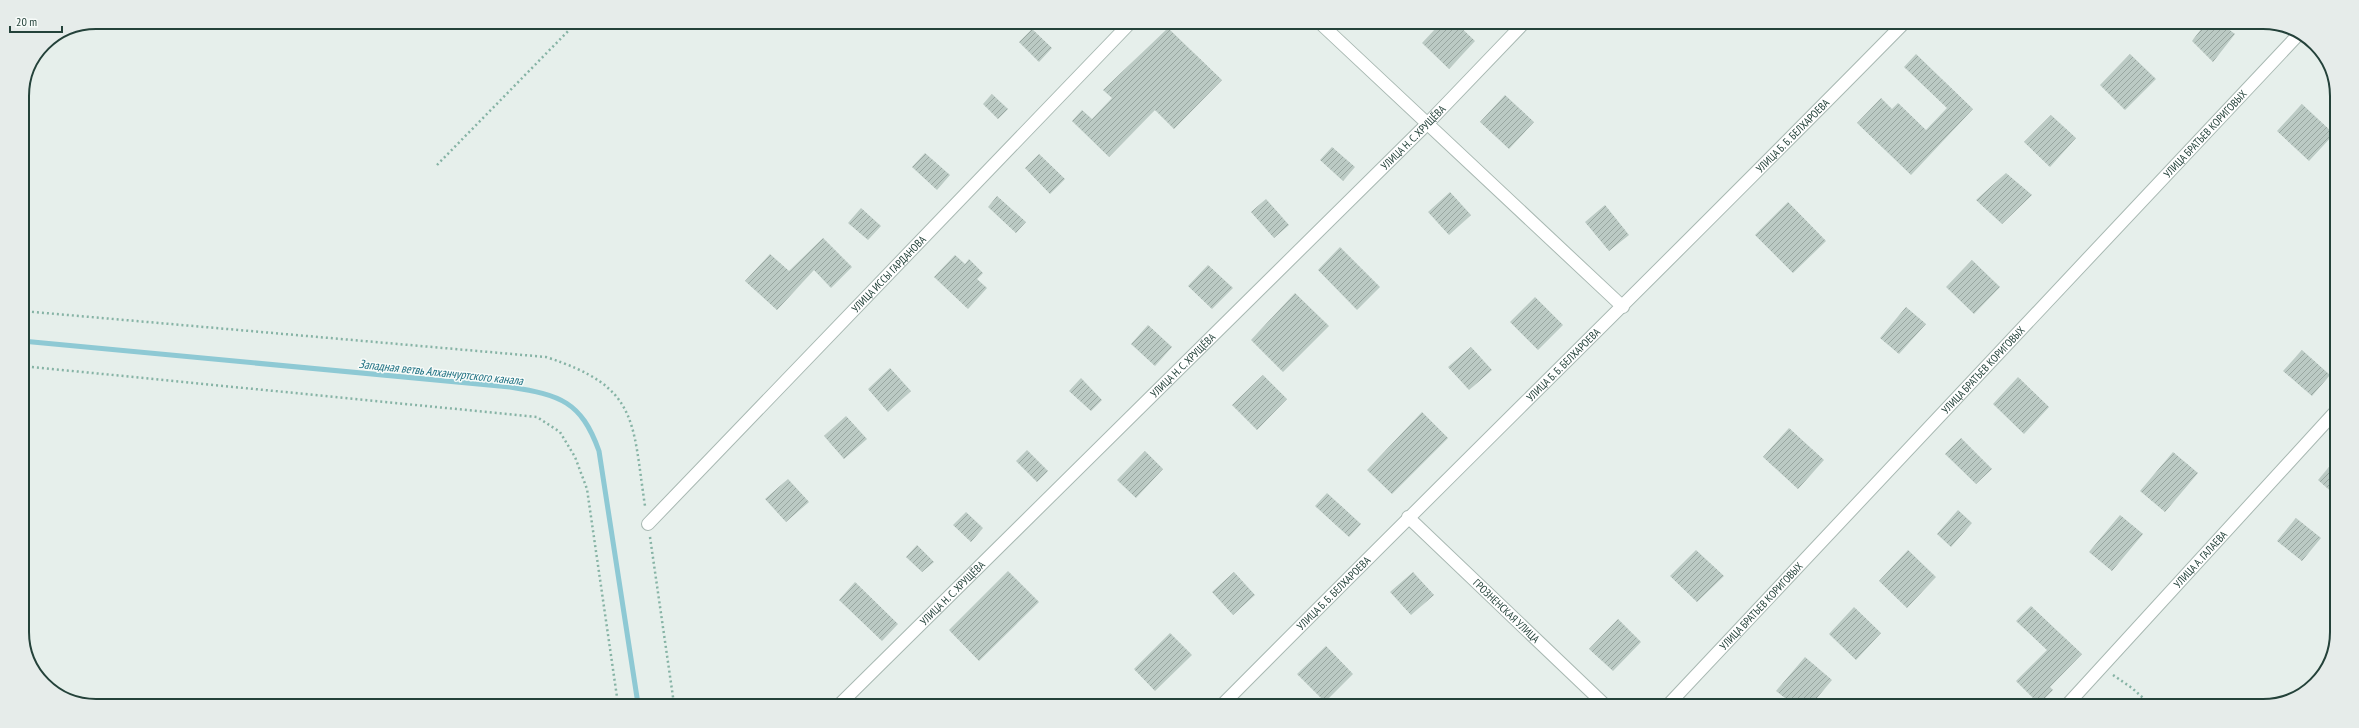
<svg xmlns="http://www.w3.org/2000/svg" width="2359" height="728" viewBox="0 0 2359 728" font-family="'PT Sans Narrow',sans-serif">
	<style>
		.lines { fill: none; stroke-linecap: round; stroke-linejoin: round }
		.stream { stroke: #8ec9d4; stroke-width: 5 }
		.building { fill: url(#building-hatch) }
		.minor-casing { stroke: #a8b8b2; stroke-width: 14 }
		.path { stroke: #86b3a5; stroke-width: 2.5; stroke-dasharray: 2 3; stroke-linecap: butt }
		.minor { stroke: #fff; stroke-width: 12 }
		.labels { text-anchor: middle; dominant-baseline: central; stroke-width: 3; stroke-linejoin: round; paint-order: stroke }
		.street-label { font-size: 11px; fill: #24423a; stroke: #f7fbf9 }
		.water-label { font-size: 12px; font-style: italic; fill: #1c6f80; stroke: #f7fbf9 }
		.rim { fill: none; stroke: #24423a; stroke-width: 2 }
	</style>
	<defs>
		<pattern id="building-hatch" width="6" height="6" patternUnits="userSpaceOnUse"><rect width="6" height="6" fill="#bbcac4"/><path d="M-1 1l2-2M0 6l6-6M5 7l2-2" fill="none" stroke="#98a6a0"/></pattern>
	</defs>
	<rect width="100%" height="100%" fill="#e6efeb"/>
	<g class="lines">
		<path class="stream" d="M22 341 510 387C560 395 581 401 599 451L638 704"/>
	</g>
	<path class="building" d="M1440 24H1457L1475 41 1449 69 1422 43Z
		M2205 24 2223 25 2235 34 2213 62 2192 41Z
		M1168 28 1222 80 1174 129 1155 110 1109 157 1072 121 1082 110 1092 119 1112 98 1103 90Z
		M1032 29 1052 48 1039 62 1019 42Z
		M1916 54 1973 109 1911 175 1857 123 1881 98 1892 109 1898 103 1926 130 1947 108 1904 67Z
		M2130 54 2156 79 2125 110 2100 85Z
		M992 94 1008 109 998 119 983 104Z
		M1505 95 1534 122 1509 149 1480 122Z
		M2302 104 2334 134 2309 161 2277 131Z
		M2051 115 2076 138 2050 167 2024 142Z
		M1332 147 1355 167 1343 181 1320 160Z
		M925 153 950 175 937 190 912 167Z
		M1039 154 1065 179 1050 194 1025 168Z
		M2006 173 2032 195 2002 224 1976 200Z
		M1450 192 1471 215 1449 235 1428 212Z
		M997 196 1026 222 1016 233 988 207Z
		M1266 199 1289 225 1274 238 1251 212Z
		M1788 202 1826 241 1793 273 1755 235Z
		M1605 205 1629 235 1609 251 1585 222Z
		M861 208 881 226 868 240 848 223Z
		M823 238 852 267 831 288 814 270 777 310 745 281 770 254 789 271Z
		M1340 247 1380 287 1357 310 1318 270Z
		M955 255 965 264 969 259 983 273 977 279 987 288 968 309 934 277Z
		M1972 260 2000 287 1974 314 1946 287Z
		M1208 265 1233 288 1212 309 1188 286Z
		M1295 293 1329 326 1283 372 1251 340Z
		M1535 297 1563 325 1538 350 1510 322Z
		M1906 307 1926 324 1899 354 1880 338Z
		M1148 325 1172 347 1155 366 1131 344Z
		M1471 347 1492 370 1469 390 1448 367Z
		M2302 350 2330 375 2312 396 2283 371Z
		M890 368 911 391 888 412 868 389Z
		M1263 375 1287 399 1257 430 1232 405Z
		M2018 377 2049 407 2024 434 1993 404Z
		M1081 378 1102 400 1091 411 1069 391Z
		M1422 412 1448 438 1392 494 1367 470Z
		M846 416 867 439 844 459 824 436Z
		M1789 428 1824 460 1798 489 1763 457Z
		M1961 438 1992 469 1976 484 1945 454Z
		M1027 450 1048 471 1037 482 1016 461Z
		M1145 451 1163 469 1136 498 1117 480Z
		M2173 452 2198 473 2165 512 2140 491Z
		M2335 460V495L2318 480Z
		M788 479 809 502 786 522 765 499Z
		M1327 493 1361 524 1349 537 1315 506Z
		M1958 510 1972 523 1951 547 1937 534Z
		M966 512 983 528 971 542 953 525Z
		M2120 515 2143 534 2112 571 2089 552Z
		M2296 518 2321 538 2302 561 2277 541Z
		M917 545 934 562 922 572 906 557Z
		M1696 550 1724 576 1697 602 1670 576Z
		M1908 550 1936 577 1907 608 1879 581Z
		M1008 571 1039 602 979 661 949 630Z
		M1234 572 1255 595 1233 615 1212 592Z
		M1413 572 1434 595 1411 615 1390 592Z
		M855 582 898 624 882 641 839 600Z
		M2031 606 2082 654 2050 687 2053 690 2039 704 2016 681 2047 650 2016 621Z
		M1854 607 1881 633 1856 660 1829 634Z
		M1618 619 1641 642 1613 671 1589 649Z
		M1170 633 1192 655 1155 691 1134 669Z
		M1326 646 1353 674 1325 702 1297 674Z
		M1805 657 1832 680 1811 705H1794L1776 691Z"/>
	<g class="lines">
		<g class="minor-casing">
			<g id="minor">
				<path d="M1320 23 1623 307"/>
				<path id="s1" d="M1408 517 1605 705"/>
				<path id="s2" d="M648 524 1130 23"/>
				<path id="s3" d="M840 704 1427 124 1523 24"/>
				<path id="s4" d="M1222 705C1448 477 1678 253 1903 24"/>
				<path id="s5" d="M1668 705 2298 35"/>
				<path id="s6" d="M2066 706 2335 412"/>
			</g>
		</g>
		<path class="path" d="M437 165 576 23
			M22 311 546 357C639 387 632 420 645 506
			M22 366 537 417 560 432 575 457 587 489 618 704
			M650 537 674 704
			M2113 675 2132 688 2152 706"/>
		<use href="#minor" class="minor"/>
	</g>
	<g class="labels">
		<g class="street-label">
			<text stroke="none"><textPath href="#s5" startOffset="784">УЛИЦА БРАТЬЕВ КОРИГОВЫХ</textPath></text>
			<text stroke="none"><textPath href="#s4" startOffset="806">УЛИЦА Б. Б. БЕЛХАРОЕВА</textPath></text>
			<text stroke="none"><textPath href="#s3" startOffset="806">УЛИЦА Н. С. ХРУЩЁВА</textPath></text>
			<text stroke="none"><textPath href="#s2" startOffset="347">УЛИЦА ИССЫ ГАРДАНОВА</textPath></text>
			<text stroke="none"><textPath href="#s4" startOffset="482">УЛИЦА Б. Б. БЕЛХАРОЕВА</textPath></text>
			<text stroke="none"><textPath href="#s3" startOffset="482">УЛИЦА Н. С. ХРУЩЁВА</textPath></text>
			<text stroke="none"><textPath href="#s5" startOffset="460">УЛИЦА БРАТЬЕВ КОРИГОВЫХ</textPath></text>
			<text stroke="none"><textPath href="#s6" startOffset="199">УЛИЦА А. ГАЛАЕВА</textPath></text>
			<text stroke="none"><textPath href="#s3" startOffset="158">УЛИЦА Н. С. ХРУЩЁВА</textPath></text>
			<text stroke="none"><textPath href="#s4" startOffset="158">УЛИЦА Б. Б. БЕЛХАРОЕВА</textPath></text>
			<text stroke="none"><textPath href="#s5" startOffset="136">УЛИЦА БРАТЬЕВ КОРИГОВЫХ</textPath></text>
			<text stroke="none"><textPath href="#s1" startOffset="136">ГРОЗНЕНСКАЯ УЛИЦА</textPath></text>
		</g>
		<g class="water-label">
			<text transform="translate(441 372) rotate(6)">Западная ветвь Алханчуртского канала</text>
		</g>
	</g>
	<path d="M0 0H2359V728H0ZM96 29H2263A67 67 0 0 1 2330 96V632A67 67 0 0 1 2263 699H96A67 67 0 0 1 29 632V96A67 67 0 0 1 96 29Z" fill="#e6ecea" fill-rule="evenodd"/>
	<path class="rim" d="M96 29H2263A67 67 0 0 1 2330 96V632A67 67 0 0 1 2263 699H96A67 67 0 0 1 29 632V96A67 67 0 0 1 96 29Z"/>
	<path d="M10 26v6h52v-6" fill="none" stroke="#24423a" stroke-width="2"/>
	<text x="16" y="26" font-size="12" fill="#24423a" stroke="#f7fbf9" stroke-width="3" paint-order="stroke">20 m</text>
</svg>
